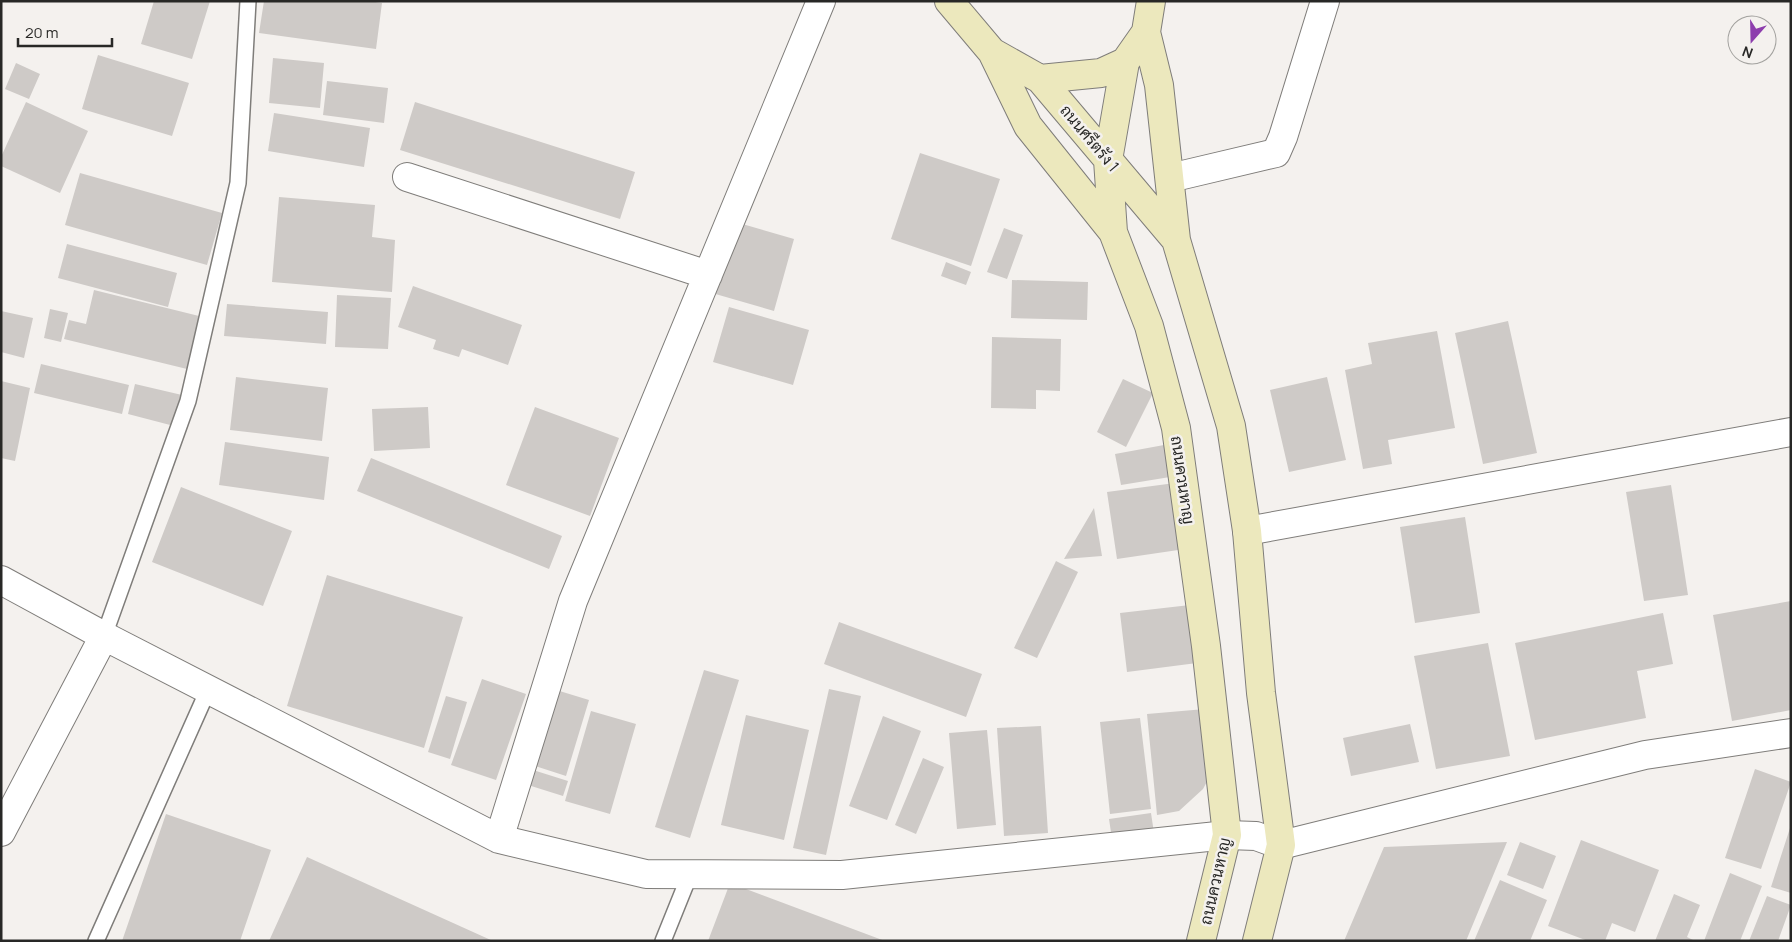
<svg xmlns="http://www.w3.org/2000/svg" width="1792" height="942" viewBox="0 0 1792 942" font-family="Manrope,Sarabun,sans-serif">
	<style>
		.building { fill: #cecac7 }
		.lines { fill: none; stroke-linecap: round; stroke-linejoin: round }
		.lane-casing { stroke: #7f7d7a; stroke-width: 18 }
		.street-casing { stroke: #7f7d7a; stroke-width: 30 }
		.secondary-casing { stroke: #7f7d7a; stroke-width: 30 }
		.lane { stroke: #fff; stroke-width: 15 }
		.street { stroke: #fff; stroke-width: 28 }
		.secondary { stroke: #ece8bd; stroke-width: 28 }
		.labels { text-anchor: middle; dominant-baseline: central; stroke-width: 5; stroke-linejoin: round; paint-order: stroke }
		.street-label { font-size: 16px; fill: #282826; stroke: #f4f1ee }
	</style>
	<rect width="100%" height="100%" fill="#f4f1ee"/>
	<path class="building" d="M154 1H210L192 59 141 44Z
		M264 1H369L382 3 376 49 259 33Z
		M98 55 189 83 172 136 82 109Z
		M273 58 324 63 320 108 269 103Z
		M16 63 40 74 29 99 5 89Z
		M327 81 388 88 384 123 323 115Z
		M26 102 88 131 60 193 1 166V157Z
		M415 102 635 172 620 219 400 150Z
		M274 113 370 128 364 167 268 151Z
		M920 153 1000 179 971 266 891 239Z
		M80 173 222 213 207 265 65 225Z
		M279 197 375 205 372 237 395 240 392 292 272 282Z
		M732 221 794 239 774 311 712 293Z
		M1004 228 1023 235 1007 279 987 272Z
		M67 244 177 273 168 307 58 278Z
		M946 262 971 272 966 285 941 276Z
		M1012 280 1088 282 1087 320 1011 318Z
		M413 286 522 325 508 365 462 349 459 357 433 349 436 340 398 327Z
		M94 290 199 316 187 369 64 339 69 320 86 324Z
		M337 295 391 298 388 349 335 347Z
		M227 304 328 312 326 344 224 336Z
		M729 307 809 330 793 385 713 362Z
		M50 309 68 313 61 342 44 338Z
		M1 311 33 318 24 358 1 352Z
		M1508 321 1537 453 1483 464 1455 333Z
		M1437 331 1455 428 1388 440 1392 464 1363 469 1345 370 1372 364 1368 343Z
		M992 337 1061 339 1060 391 1036 390V409L991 408Z
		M41 364 129 385 122 414 34 393Z
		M236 377 328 388 322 441 230 430Z
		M1327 377 1346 460 1289 472 1270 390Z
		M1123 379 1153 393 1126 447 1097 432Z
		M1 381 30 388 15 461 1 458Z
		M135 384 182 395 174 426 128 414Z
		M428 407 430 448 374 451 372 409Z
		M535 407 619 438 590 516 506 485Z
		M225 442 329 457 324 500 219 485Z
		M1164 445 1170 477 1121 485 1115 454Z
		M371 458 562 536 549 569 357 491Z
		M1175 483 1185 549 1117 559 1107 492Z
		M1671 485 1688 595 1644 601 1626 492Z
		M181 487 292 531 263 606 152 562Z
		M1094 508 1102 556 1064 559Z
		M1465 517 1480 613 1415 623 1400 527Z
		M1056 561 1078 572 1037 658 1014 648Z
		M327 575 463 617 424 748 287 706Z
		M1791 601V710L1732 721 1713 615Z
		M1190 605 1197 663 1127 672 1120 613Z
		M1663 613 1673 664 1637 671 1646 718 1535 740 1515 643Z
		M839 622 982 674 966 717 824 664Z
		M1488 643 1510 756 1436 769 1414 656Z
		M704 670 739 680 690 838 655 827Z
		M482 679 526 694 496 780 451 765Z
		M553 689 589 700 566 776 529 764Z
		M829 689 861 696 826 855 793 848Z
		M446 696 467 702 450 759 428 752Z
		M1205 709 1210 776 1203 789 1179 811 1157 815 1147 714Z
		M591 711 636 724 610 814 565 801Z
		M746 715 809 730 784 840 721 825Z
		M883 716 921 731 887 820 849 806Z
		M1140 718 1151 809 1110 814 1100 722Z
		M1410 724 1419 762 1351 776 1343 738Z
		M1041 726 1048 833 1004 836 997 728Z
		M987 730 996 825 957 829 949 733Z
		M923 758 944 767 916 834 895 825Z
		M1755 769 1791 782 1761 869 1725 858Z
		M533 770 568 781 563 796 528 785Z
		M1151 813 1154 833 1112 839 1109 819Z
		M166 814 271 850 240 941H122Z
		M1790 828H1791V893L1771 887Z
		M1581 840 1659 870 1635 932 1612 923 1605 941H1588L1548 926Z
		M1507 842 1466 941H1344L1384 847Z
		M1520 842 1556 856 1543 889 1507 875Z
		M307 857 493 941H269Z
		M1730 873 1762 886 1740 941H1704Z
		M1500 880 1547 900 1530 941H1474Z
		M730 883 885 941H708Z
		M1674 894 1700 905 1687 937 1695 941H1655Z
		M1767 896 1791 905 1778 941H1749Z"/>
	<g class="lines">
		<g class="lane-casing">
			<path id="lane" d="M104 636 188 401 238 183 248 1
				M96 941 208 690
				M663 941 690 874"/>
		</g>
		<g class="street-casing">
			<path id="street" d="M407 177 708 275
				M1170 178 1276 153 1283 137 1325 1
				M1247 531 1791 432
				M1 580 104 636 499 839 646 874 842 875 1227 835 1256 836 1281 845 1645 755 1791 733
				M1 832 104 636
				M499 839 573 601 821 1"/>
		</g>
		<g class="secondary-casing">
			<path id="secondary" d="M949 1 992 52 1028 126 1113 232
				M1151 1 1146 32 1159 85 1176 240 1231 426 1247 531 1261 693 1281 845 1257 941
				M1146 32 1125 62 1108 160 1113 232 1149 326 1176 428 1206 646 1227 835 1201 941
				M992 52 1040 79 1176 240
				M1040 79 1101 73 1125 62"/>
		</g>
		<use href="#lane" class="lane"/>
		<use href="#street" class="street"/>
		<use href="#secondary" class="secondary"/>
	</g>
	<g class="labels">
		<g class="street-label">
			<text transform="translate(1090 138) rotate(50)">ถนนศรีตรัง 1</text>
			<text transform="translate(1183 480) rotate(82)">ถนนควนหาญ</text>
			<text transform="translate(1215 881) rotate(-77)">ถนนควนหาญ</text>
		</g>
	</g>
	<rect width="1792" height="942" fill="none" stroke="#282826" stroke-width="5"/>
	<g transform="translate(1752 40) rotate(200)"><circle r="24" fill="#f4f1ee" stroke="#a2a19e"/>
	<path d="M0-4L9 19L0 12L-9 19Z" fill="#8d3dad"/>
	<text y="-8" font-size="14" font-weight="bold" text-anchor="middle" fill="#282826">N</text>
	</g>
	<path d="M18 38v8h94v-8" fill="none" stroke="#282826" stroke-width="2.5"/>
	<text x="25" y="38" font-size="15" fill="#282826" stroke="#f4f1ee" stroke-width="4" paint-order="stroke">20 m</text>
</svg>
